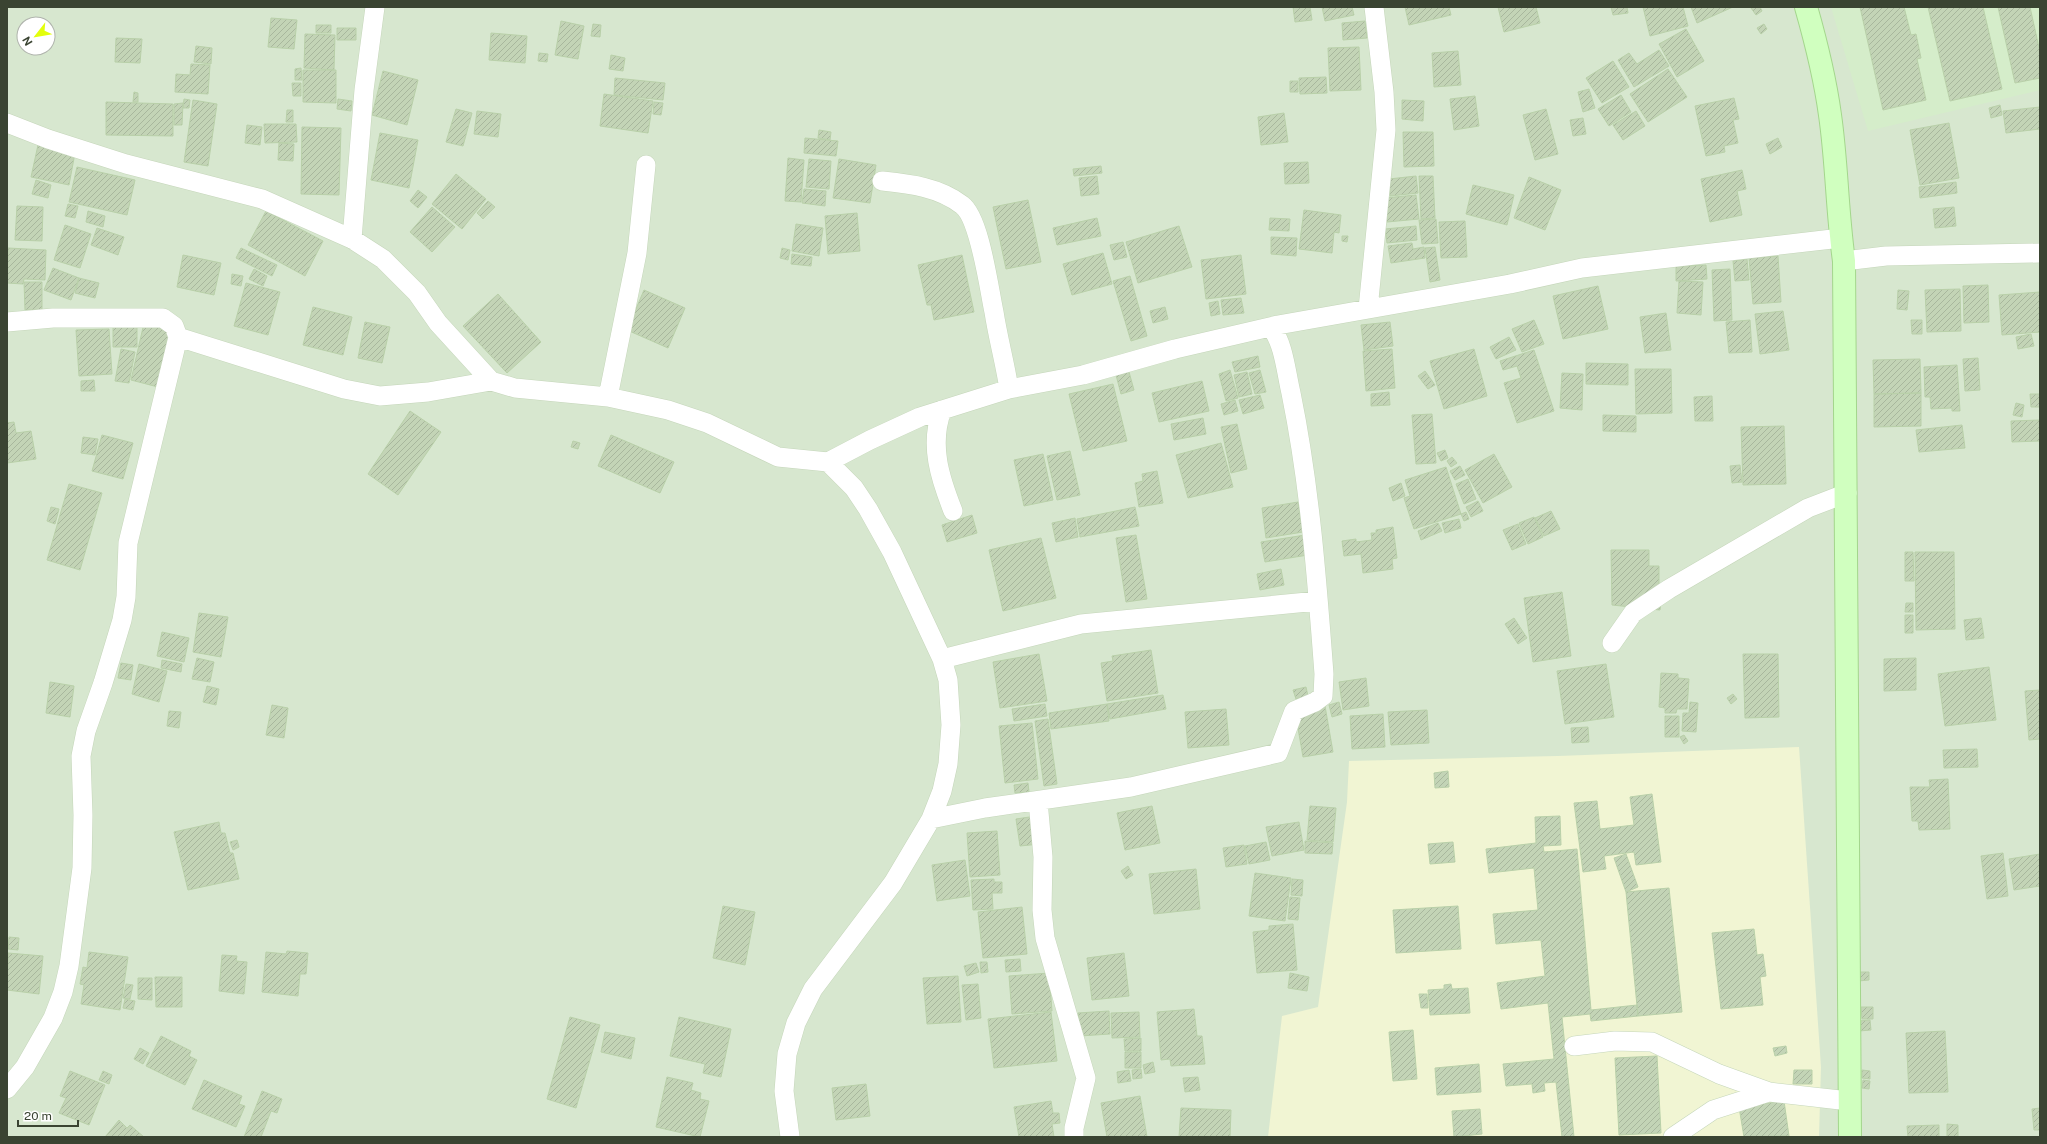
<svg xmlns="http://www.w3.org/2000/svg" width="2047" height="1144" viewBox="0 0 2047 1144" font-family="'Public Sans',sans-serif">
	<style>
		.residential { fill: #d7e7cf; fill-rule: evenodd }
		.education { fill: #d5edca }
		.medical { fill: #f1f5d3 }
		.building { fill: url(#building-hatch); stroke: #b9d0a9 }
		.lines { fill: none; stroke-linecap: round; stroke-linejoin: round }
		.minor-casing { stroke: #c5d6ba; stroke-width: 20 }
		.secondary-casing { stroke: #a3d68c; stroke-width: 24 }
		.minor { stroke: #fff; stroke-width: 19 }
		.secondary { stroke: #d0ffbf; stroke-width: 22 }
	</style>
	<defs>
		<pattern id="building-hatch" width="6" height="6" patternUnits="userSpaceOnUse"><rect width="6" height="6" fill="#c3d4b6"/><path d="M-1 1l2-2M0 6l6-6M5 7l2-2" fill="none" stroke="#a8b79d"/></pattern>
	</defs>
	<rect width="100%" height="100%" fill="#e7f3e1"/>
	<path class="residential" d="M7 7H2040V1137H7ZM24 24H48V48H24Z"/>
	<path class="education" d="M1831 7H2040V90L1868 131Z"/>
	<path class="medical" d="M1799 747 1821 1067 1819 1137H1268L1282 1016 1318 1007 1347 802 1349 761 1558 756Z"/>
	<path class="building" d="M1293 7H1310L1312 20 1295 22Z
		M1322 7H1352L1354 15 1325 21Z
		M1405 7H1449L1451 15 1409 25Z
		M1498 7H1536L1540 23 1504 32Z
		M1611 7H1627L1628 13 1613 15Z
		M1643 7H1683L1688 26 1650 36Z
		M1691 7H1733L1697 23Z
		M1754 7H1760L1762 11 1756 15 1751 8Z
		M1860 7H1904L1911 35 1916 34 1921 58 1917 59 1926 100 1883 110Z
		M1928 7H1983L2002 89 1950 101Z
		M1998 7H2030L2040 52V78L2015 83Z
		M271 18 297 20 294 49 268 47Z
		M561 21 584 26 578 59 555 55Z
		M1365 21 1367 38 1343 40 1342 23Z
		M593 24 601 25 600 37 591 36Z
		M1764 24 1767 29 1761 34 1757 28Z
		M316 25H331V33H316Z
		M337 28H356V40H337Z
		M1686 29 1704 61 1677 77 1659 44Z
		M491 33 527 36 525 63 489 60Z
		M305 34 335 35 334 70 304 68Z
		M116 38 142 39 140 63 115 62Z
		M196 46 212 48 211 64 194 62Z
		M1359 47 1361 90 1330 91 1328 48Z
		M1659 50 1669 66 1634 87 1618 60 1629 53 1637 64Z
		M1458 51 1461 85 1434 87 1432 53Z
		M539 53 548 54 547 62 538 61Z
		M611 55 625 58 623 71 609 69Z
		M1613 61 1629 87 1602 103 1586 78Z
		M191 64 210 65 208 94 175 92 176 74 190 75Z
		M301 68 302 80H295V69Z
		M1668 69 1687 97 1648 122 1630 94Z
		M303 70H336V103L303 102Z
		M383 71 418 80 407 125 372 115Z
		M1326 77 1327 93 1300 94 1299 78Z
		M615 78 665 83 663 100 614 95Z
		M1290 81H1298V92H1290Z
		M292 83H301V96H293Z
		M1589 89 1595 108 1583 112 1578 92Z
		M134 92 138 93V102H133Z
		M604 94 653 101 648 133 600 126Z
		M1621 95 1631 112 1609 126 1598 109Z
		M1475 96 1479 126 1454 130 1450 99Z
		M1734 98 1739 119 1733 120 1738 143 1724 146 1725 152 1706 156 1695 106Z
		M184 99 190 100 189 108H183Z
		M338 99 352 101 351 111 337 109Z
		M193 100 217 104 208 166 184 162Z
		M1402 100 1424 101 1423 121 1402 119Z
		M106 102 173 104V136L106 135Z
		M654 102 663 103 661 115 653 114Z
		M183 103 182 125H174V104Z
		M2000 105 2002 115 1991 118 1989 108Z
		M2040 107V129L2006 133 2003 111Z
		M456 109 472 113 463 146 446 142Z
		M1546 109 1558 154 1535 160 1523 115Z
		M287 110H293V122H286Z
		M477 111 501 114 498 137 474 134Z
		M1636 111 1645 126 1623 140 1613 125Z
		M1284 113 1288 142 1261 145 1258 117Z
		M1583 118 1586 134 1573 136 1570 120Z
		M1949 123 1959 178 1920 185 1910 130Z
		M264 124H296L297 142 265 143Z
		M247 125 262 127 260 145 245 143Z
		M302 127 341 128 339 195 301 194Z
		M819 130 831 132 830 140 818 138Z
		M1403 132H1433L1434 166 1404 167Z
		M380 133 418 140 409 188 371 180Z
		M805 138 838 141 836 156 804 153Z
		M1778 138 1782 147 1770 154 1766 144Z
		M279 143 294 144 293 161 278 160Z
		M38 145 75 153 69 185 31 177Z
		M788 158 804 160 801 202 785 201Z
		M809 159 831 161 829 189 806 187Z
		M839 159 876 165 870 203 833 198Z
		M1308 162 1309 183 1285 184 1284 163Z
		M1101 166 1102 173 1074 176 1073 169Z
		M77 167 135 180 127 215 69 202Z
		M1742 170 1746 189 1737 191 1742 215 1710 222 1701 179Z
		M456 174 486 199 462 229 432 204Z
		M1097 176 1099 194 1081 196 1079 178Z
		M1416 176 1418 193 1390 196 1389 179Z
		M1419 176H1433L1435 218 1421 219Z
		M1529 177 1561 190 1545 230 1514 218Z
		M36 180 51 185 48 198 32 194Z
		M1956 182 1957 193 1920 198 1919 187Z
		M1473 185 1514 195 1507 225 1466 214Z
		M804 189 826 191 825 206 802 203Z
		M418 190 427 197 418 208 410 201Z
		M1416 195 1419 219 1387 222 1384 198Z
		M1028 200 1041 262 1006 269 993 207Z
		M488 201 495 207 483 219 477 213Z
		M68 204 78 206 75 218 65 216Z
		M17 206 43 207 42 241 15 240Z
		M432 207 455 227 432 252 410 232Z
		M1954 207 1956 226 1935 228 1933 209Z
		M1304 210 1341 215 1339 233 1334 232 1332 253 1299 249Z
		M88 211 105 216 103 227 86 222Z
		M266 211 323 241 305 276 248 245Z
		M857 213 860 251 828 254 825 216Z
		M1097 218 1101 236 1057 245 1053 228Z
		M1270 218 1290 219 1289 231 1269 230Z
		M1436 219 1438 243 1422 244 1419 220Z
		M1465 221 1467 257 1441 258 1439 222Z
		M796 224 823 228 819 256 792 251Z
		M65 225 91 234 80 268 54 260Z
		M1179 226 1192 267 1138 283 1126 242Z
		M1416 226 1417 240 1387 243 1385 229Z
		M97 228 124 237 118 255 91 245Z
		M1342 236H1348L1347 242 1342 241Z
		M1271 237 1297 238 1296 256 1271 254Z
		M1123 242 1127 257 1114 260 1110 245Z
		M1412 243 1413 249 1424 247 1425 258 1391 263 1388 246Z
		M1435 247 1440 280 1430 282 1425 248Z
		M8 248 46 250 45 280 24 279 23 284 7 283Z
		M241 248 277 265 272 276 236 258Z
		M782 248 790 250 788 260 780 258Z
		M1103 253 1112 284 1072 295 1063 264Z
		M792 254 812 257 811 266 791 264Z
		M183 255 221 263 214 295 177 287Z
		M962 255 974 312 934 320 931 305H927L918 265Z
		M1241 255 1246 294 1206 299 1201 260Z
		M1778 256 1781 302 1753 304 1749 258Z
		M1747 259 1749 280 1735 281 1733 261Z
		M1706 265 1707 279 1676 281V266Z
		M53 268 79 278 71 300 44 290Z
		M254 269 267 276 263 286 249 279Z
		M1730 269 1732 320 1714 321 1712 270Z
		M232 274 243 276 241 286 231 284Z
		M1130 276 1147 336 1131 341 1113 281Z
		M79 278 99 283 95 298 75 293Z
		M1679 281 1703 282 1701 315 1677 313Z
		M24 282H42V310H25Z
		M246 283 280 292 268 335 234 326Z
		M1988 285 1989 322 1964 323 1963 286Z
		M1598 286 1608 329 1563 339 1553 296Z
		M1960 289 1961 331 1927 332 1925 290Z
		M644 290 685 308 668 348 627 330Z
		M1898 290 1909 291 1907 310 1897 309Z
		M2040 292V332L2002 335 1999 295Z
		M498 294 541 342 507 373 463 326Z
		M1241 298 1244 313 1223 315 1221 300Z
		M1218 301 1220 314 1211 316 1209 303Z
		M313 307 352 317 343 355 303 345Z
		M1165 307 1168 319 1153 323 1150 311Z
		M1783 311 1789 350 1760 354 1755 314Z
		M1666 313 1671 350 1645 353 1640 317Z
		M1534 320 1544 344 1522 352 1512 329Z
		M1750 320 1752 352 1729 353 1726 322Z
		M1911 320H1922V334H1912Z
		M365 322 390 327 382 363 358 358Z
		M1390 322 1393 346 1364 350 1361 325Z
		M144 323 171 329 158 387 131 380Z
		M113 324 137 325V347H113Z
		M109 329 112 374 79 376 76 330Z
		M2031 334 2034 346 2018 349 2016 337Z
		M1509 337 1516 350 1496 359 1490 347Z
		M121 349 135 352 129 383 115 381Z
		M1392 349 1395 388 1366 391 1363 351Z
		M1474 349 1487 396 1444 409 1430 361Z
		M1534 350 1554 411 1517 423 1504 383 1521 378 1517 366 1503 370 1500 361Z
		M1258 356 1260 367 1235 372 1232 362Z
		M1978 358 1980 390 1965 391 1963 359Z
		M1920 359 1921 393 1874 394 1873 360Z
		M1586 363 1628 364V385L1586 384Z
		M1957 365 1960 411H1952V408L1931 409 1930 397H1925L1924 367Z
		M1635 369H1671L1672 413 1636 414Z
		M1230 370 1238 398 1226 401 1219 374Z
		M1260 370 1266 392 1255 394 1249 373Z
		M1425 371 1435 385 1428 389 1418 376Z
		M1129 372 1134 390 1121 394 1116 375Z
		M1247 372 1252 394 1239 397 1234 375Z
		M1562 373 1583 374 1582 410 1560 408Z
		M94 380 95 391H81V381Z
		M1202 381 1209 411 1159 422 1152 393Z
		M1113 384 1127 441 1083 451 1069 394Z
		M1389 392 1390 405 1371 406V394Z
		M1921 393V426L1874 427V394Z
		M2030 394H2040V407H2031Z
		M1260 395 1264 408 1243 414 1239 400Z
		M1712 396 1713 421H1695L1694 397Z
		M1235 400 1238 411 1224 415 1221 404Z
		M2016 403 2024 405 2022 417 2013 415Z
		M410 411 441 432 398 495 368 474Z
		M1432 414 1436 463 1416 464 1412 415Z
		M1603 415 1636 416V432L1603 431Z
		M1203 418 1206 434 1174 440 1171 424Z
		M2040 420V441L2012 442 2011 421Z
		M14 422 16 433 31 431 36 459 7 463V423Z
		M1237 424 1247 469 1231 473 1221 427Z
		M1962 425 1965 448 1919 452 1916 430Z
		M1784 426 1786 484 1743 485 1741 427Z
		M102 435 133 443 123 479 92 471Z
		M611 435 674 462 660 493 598 466Z
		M83 437 98 439 95 455 81 453Z
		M573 441 580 443 578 449 571 447Z
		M1221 443 1233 487 1188 498 1176 455Z
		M1445 450 1448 458 1441 461 1437 453Z
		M1070 451 1080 495 1057 500 1047 456Z
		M1043 454 1053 500 1024 506 1014 460Z
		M1494 454 1512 487 1483 503 1465 470Z
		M1452 457 1457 463 1451 467 1447 461Z
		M1740 465 1742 482 1732 483 1730 466Z
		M1460 466 1465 475 1455 480 1450 471Z
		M1446 467 1461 514 1414 529 1404 498 1410 496 1405 480Z
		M1157 471 1163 503 1139 507 1135 483 1143 481 1142 474Z
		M1468 479 1476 499 1464 504 1456 484Z
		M1401 483 1405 496 1393 501 1389 488Z
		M69 484 102 493 80 570 47 560Z
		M1478 501 1483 511 1471 517 1466 507Z
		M1298 502 1303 532 1266 538 1262 508Z
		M51 507 59 509 55 524 47 521Z
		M1135 507 1139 526 1080 537 1077 519Z
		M1551 511 1560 529 1544 536 1535 518Z
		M1466 512 1469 519 1464 521 1461 514Z
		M972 515 977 533 947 542 942 525Z
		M1534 517 1543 537 1528 544 1519 523Z
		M1075 518 1078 537 1056 542 1052 523Z
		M1459 519 1461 528 1445 533 1442 523Z
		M1438 523 1442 531 1421 540 1418 531Z
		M1518 524 1526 544 1512 550 1503 530Z
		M1393 527 1397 558 1392 559 1393 569 1363 573 1361 554 1344 556 1342 541 1356 539V542L1372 540 1371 533H1376V530Z
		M1136 535 1147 599 1126 602 1116 538Z
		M1305 535 1308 555 1265 562 1261 542Z
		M1041 538 1056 598 1003 611 989 550Z
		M1611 550H1649V566H1659V593L1661 601 1660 610 1612 605Z
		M1905 552H1913L1914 581H1905Z
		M1915 552H1954L1955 629 1916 630Z
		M1281 569 1284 585 1260 590 1257 574Z
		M1562 592 1571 656 1533 662 1524 598Z
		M1906 603H1913V612H1905Z
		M199 613 228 617 221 657 193 652Z
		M1905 615H1913V633H1905Z
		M1514 618 1527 638 1518 644 1505 624Z
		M1981 618 1984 638 1966 640 1964 620Z
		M162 632 189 638 184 662 157 656Z
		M1151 650 1158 693 1107 701 1101 663 1113 661 1112 656Z
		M1039 654 1047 701 1000 708 993 662Z
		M1743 654H1778L1779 717 1745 718Z
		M197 658 214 662 210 682 192 679Z
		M1916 658V690L1884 691V659Z
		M162 660 182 664 181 672 161 668Z
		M121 663 133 665 131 680 118 678Z
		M139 664 167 671 159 702 132 694Z
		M1606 664 1614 717 1565 724 1557 671Z
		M1989 667 1996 720 1945 726 1938 674Z
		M1661 673 1678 674V678L1689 679 1687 709H1677L1676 713H1665V708L1659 707Z
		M1366 678 1369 706 1343 710 1339 682Z
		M50 682 74 686 70 717 46 713Z
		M207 686 219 689 216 705 203 702Z
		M1306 687 1308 696 1296 699 1293 690Z
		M2040 690V739L2029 740 2025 691Z
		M1733 694 1737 699 1731 704 1727 698Z
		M1163 695 1166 709 1110 719 1107 704Z
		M1339 702 1342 714 1332 717 1329 705Z
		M1690 702 1698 703 1696 732 1682 731 1683 713H1689Z
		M1045 704 1047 716 1014 721 1012 709Z
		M1107 704 1109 721 1051 729 1049 713Z
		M272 705 288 708 284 738 266 735Z
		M1325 706 1333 752 1303 757 1295 711Z
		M1226 709 1229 745 1188 748 1185 712Z
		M1427 710 1429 743 1391 745 1388 712Z
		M169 711 181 712 179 728 167 726Z
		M1383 714 1385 747 1352 749 1350 716Z
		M1665 716H1679V737H1665Z
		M1048 719 1057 784 1044 786 1035 721Z
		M1032 723 1038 779 1005 783 999 726Z
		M1588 727 1589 742 1572 743 1571 728Z
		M1684 735 1688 741 1684 744 1680 737Z
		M1977 749 1978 767 1944 768 1943 750Z
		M1448 771 1449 787 1435 788 1434 773Z
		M1948 779 1950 829 1919 830 1918 821H1912L1910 787H1930L1929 780Z
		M1028 783 1029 792 1015 793 1014 785Z
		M1652 794 1661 862 1636 865 1634 852 1604 856 1606 869 1583 872 1574 803 1597 801 1600 829 1634 825 1630 797Z
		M1152 806 1160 843 1125 850 1117 813Z
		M1310 806 1336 808 1333 842 1307 840Z
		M1036 816 1040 844 1020 846 1016 819Z
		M1560 816 1561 845 1543 846 1544 852 1577 849 1591 1010 1637 1005 1638 1016 1591 1021 1590 1014 1562 1017 1574 1137H1562L1556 1082 1544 1083 1545 1091 1533 1093 1532 1084 1506 1086 1503 1064 1554 1059 1548 1003 1501 1009 1497 983 1545 976 1541 940 1496 944 1493 914 1538 910 1534 868 1489 873 1486 849 1536 843 1535 817Z
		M219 822 221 833H225L230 853H233L239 879 188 890 174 832Z
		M1299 822 1304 850 1272 856 1266 827Z
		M997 831 1000 875 970 877 967 833Z
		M237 840 239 847 233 850 230 842Z
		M1305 841 1333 843 1332 854 1305 853Z
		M1266 842 1270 860 1249 864 1245 846Z
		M1453 842 1455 862 1430 864 1428 844Z
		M1244 845 1247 864 1226 867 1223 848Z
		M2003 853 2008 896 1987 899 1981 856Z
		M1626 854 1638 887 1626 892 1614 858Z
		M2040 854V886L2014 890 2009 859Z
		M965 860 970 896 937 901 932 865Z
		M1128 866 1133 875 1126 879 1121 871Z
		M1196 869 1200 909 1154 914 1149 874Z
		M1255 873 1291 878 1285 921 1249 916Z
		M994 879V882H1002V893H992L993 909 973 910 971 880Z
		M1292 879 1303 880 1302 896 1291 895Z
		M1669 888 1682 1012 1638 1016 1626 892Z
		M1290 897 1300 898 1298 920 1288 919Z
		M723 906 755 912 745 965 713 958Z
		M1458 906 1461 949 1396 953 1393 910Z
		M1022 907 1027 954 983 958 978 912Z
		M1293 924 1297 970 1257 973 1253 932 1269 930V926Z
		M1754 929 1757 955 1763 954 1766 976 1760 977 1763 1005 1721 1009 1712 933Z
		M9 937 19 938 18 950 8 949Z
		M287 951 308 953 306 974H300L298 996 262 992 266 952 286 954Z
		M89 952 128 957 120 1010 81 1004 84 985 80 984 83 967 87 968Z
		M8 953 43 956 39 994 7 990Z
		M1124 953 1129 996 1092 1000 1087 958Z
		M222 955 237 956 236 961 247 962 244 994 219 991Z
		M1020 959 1021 971 1006 972 1005 960Z
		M980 962H987L988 972 981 973Z
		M976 963 979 972 967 976 964 966Z
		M1858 972H1869V980L1858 981Z
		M1049 973 1052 1011 1012 1014 1009 976Z
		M1290 973 1309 977 1307 991 1288 988Z
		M958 976 961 1022 927 1024 923 978Z
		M155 977H182V1007H156Z
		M138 978H152V1000L138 999Z
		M126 984 133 985 130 999 123 998Z
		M978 984 981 1018 966 1020 962 985Z
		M1451 984 1452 989 1468 988 1470 1013 1430 1015 1428 990 1444 989V985Z
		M1419 994H1427L1428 1008H1421Z
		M125 999 135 1001 133 1010 123 1008Z
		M1861 1007H1873V1019H1862Z
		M1194 1009 1197 1036H1202L1205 1064 1171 1066 1170 1059 1161 1060 1157 1012Z
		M1109 1011 1110 1034 1080 1036 1078 1013Z
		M1051 1012 1057 1061 994 1068 988 1019Z
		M1139 1012 1140 1037 1112 1038 1111 1013Z
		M570 1017 600 1025 576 1108 547 1099Z
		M679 1017 731 1029 721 1077 703 1073 705 1064 670 1056Z
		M1870 1020 1871 1030 1859 1031V1021Z
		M1413 1030 1417 1079 1393 1081 1389 1032Z
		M1945 1031 1948 1092 1909 1093 1906 1033Z
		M605 1032 635 1038 631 1059 601 1052Z
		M161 1036 191 1051 189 1056 197 1060 185 1085 146 1066Z
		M1141 1038V1051H1125L1124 1039Z
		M1786 1046 1787 1053 1775 1056 1773 1048Z
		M140 1048 149 1053 143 1064 134 1059Z
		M1125 1052H1141V1068H1125Z
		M1657 1056 1661 1133 1619 1135 1615 1058Z
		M1153 1062 1155 1072 1145 1074 1143 1065Z
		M1479 1064 1481 1092 1437 1095 1435 1068Z
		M1141 1069 1142 1078 1133 1079 1132 1070Z
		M1129 1070 1131 1081 1118 1083 1117 1072Z
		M1794 1070H1812V1084H1793Z
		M1862 1070 1870 1071V1079L1862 1078Z
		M70 1071 105 1085 89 1125 59 1113 66 1098 60 1096Z
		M103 1071 112 1075 109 1084 99 1080Z
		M667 1077 693 1083 691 1090 701 1093 700 1099 709 1101 700 1137 656 1127Z
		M1198 1077 1200 1090 1185 1092 1183 1078Z
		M204 1080 242 1096 239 1104 245 1106 236 1127 192 1109Z
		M1863 1080 1870 1081 1869 1089 1862 1088Z
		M866 1084 870 1116 836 1120 832 1088Z
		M262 1091 282 1099 277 1113 271 1111 261 1137H244Z
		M1140 1096 1147 1137H1107L1101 1103Z
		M1051 1101 1053 1113H1059L1060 1123 1052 1124 1054 1137H1019L1014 1107Z
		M1784 1101 1789 1136 1744 1137 1739 1107Z
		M1181 1108 1231 1110 1230 1137H1179Z
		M2040 1108V1130H2034L2032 1109Z
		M1480 1109 1482 1134 1454 1137 1452 1111Z
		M119 1120 127 1128 130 1125 144 1137H105Z
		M1947 1124 1958 1125V1137H1947Z
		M1939 1125V1137H1908L1907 1126Z"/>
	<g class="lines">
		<g class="minor-casing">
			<path id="minor" d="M7 123 48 139 126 164 262 199 352 239 383 259 417 293 438 323 491 381 515 388 608 397 668 410 707 423 778 457 828 462
				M882 181C910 184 939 187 962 205 980 218 989 289 994 312 998 338 1005 363 1009 389
				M352 239 364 90 375 7
				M1844 261 1886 256 2040 253
				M1368 309 1386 130 1384 92 1374 7
				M7 322 53 318H163L174 326 178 337
				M608 397 637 253 646 165
				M942 410C929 445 940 478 953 511
				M1612 643 1633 613 1669 589 1808 508 1847 493
				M942 659 1081 624 1318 601
				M1038 801 1043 857 1042 910 1045 938 1086 1078 1074 1128V1137
				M931 819 985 808 1131 787 1278 753 1294 711 1315 702 1323 696 1324 674C1317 580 1310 486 1291 393 1286 372 1284 344 1271 327
				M1574 1046 1615 1041 1652 1042 1719 1074 1769 1092
				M7 1089 25 1067 53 1018 63 992 69 966 82 868 83 815 81 756 86 731 103 683 122 620 126 597 128 543 178 337 344 389 380 396 428 392 491 381
				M790 1137 784 1091 787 1054 796 1023 813 989 893 883 931 819 942 791 948 764 951 725 948 680 942 659 892 552 868 509 854 488 828 462 870 440 920 417 1009 389 1083 375 1175 349 1278 325 1510 284 1582 268 1841 238
				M1673 1137 1713 1110 1769 1092 1849 1101"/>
		</g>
		<g class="secondary-casing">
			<path id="secondary" d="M1806 7C1816 42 1825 78 1830 115 1837 163 1837 212 1844 261L1850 1137"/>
		</g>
		<use href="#minor" class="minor"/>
		<use href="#secondary" class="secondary"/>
	</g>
	<rect width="2047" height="1144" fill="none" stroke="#3a4432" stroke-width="16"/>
	<g transform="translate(36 36) rotate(239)"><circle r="19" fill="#ffffff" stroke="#b0b4ad"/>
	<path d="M0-3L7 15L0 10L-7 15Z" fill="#e3ff0c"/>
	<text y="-6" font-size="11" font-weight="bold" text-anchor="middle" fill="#3a4432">N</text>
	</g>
	<path d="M18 1120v6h60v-6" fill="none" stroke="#3a4432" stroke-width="2"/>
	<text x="24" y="1120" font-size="12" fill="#3a4432" stroke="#ffffff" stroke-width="3" paint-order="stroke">20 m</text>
</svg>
